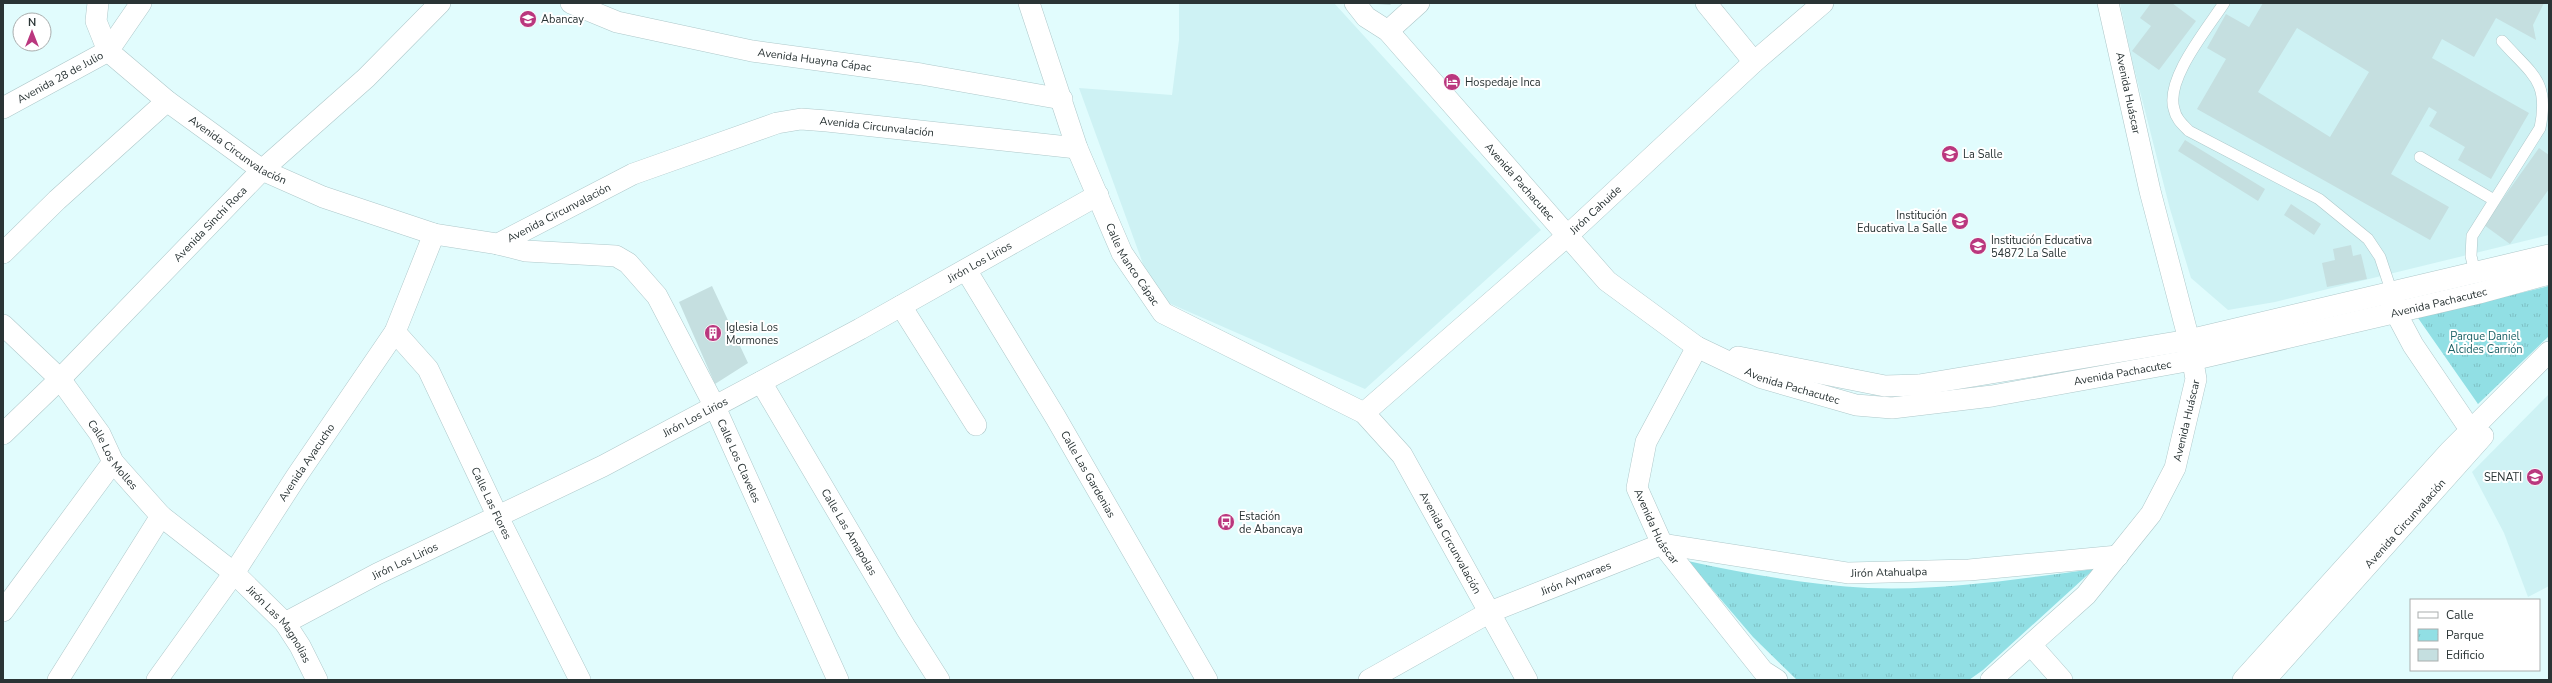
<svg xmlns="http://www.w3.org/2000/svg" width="2552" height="683" viewBox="0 0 2552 683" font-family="'Nunito Sans',sans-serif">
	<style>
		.built { fill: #cef2f4 }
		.park { fill: url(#park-tufts) }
		.building { fill: #c5dfe0; fill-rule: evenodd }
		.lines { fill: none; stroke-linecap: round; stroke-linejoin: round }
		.service-casing { stroke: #aec8ca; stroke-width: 12 }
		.minor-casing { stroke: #aec8ca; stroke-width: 22 }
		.service { stroke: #fff; stroke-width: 11 }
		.minor { stroke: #fff; stroke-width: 21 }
		.labels { text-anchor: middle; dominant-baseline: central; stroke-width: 4; stroke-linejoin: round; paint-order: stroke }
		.poi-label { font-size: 11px; fill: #2a3435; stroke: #fff; text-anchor: start }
		.street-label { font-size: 11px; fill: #2a3435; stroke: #fff }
		.park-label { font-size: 11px; fill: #1e6367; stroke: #fff }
	</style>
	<defs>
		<pattern id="park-tufts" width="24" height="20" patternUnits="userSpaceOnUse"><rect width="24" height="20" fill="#91dfe4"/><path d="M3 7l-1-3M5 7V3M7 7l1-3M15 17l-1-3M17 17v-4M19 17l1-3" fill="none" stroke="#7dc0c4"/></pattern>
	</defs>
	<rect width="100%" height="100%" fill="#e1fcfd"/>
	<path class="built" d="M1179 3H1334L1541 230 1365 389 1155 297 1079 88 1172 95 1179 40Z
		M2120 3H2549V235L2275 302 2228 310 2191 278 2170 209 2132 60Z
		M2549 394V586L2528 597 2504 533 2472 472Z"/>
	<path class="park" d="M2549 286V336L2478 404 2418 318Z
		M1688 561C1747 574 1808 585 1868 588 1943 591 2019 579 2094 569L1983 670 1969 680H1797L1753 637Z"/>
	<path class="building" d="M1362 3H1392L1390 5Z
		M2151 3H2172L2196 21 2159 70 2132 51 2151 26 2140 18Z
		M2263 3H2544L2533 25 2536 40 2496 18 2474 57 2442 39 2432 58 2529 113 2491 179 2458 160 2465 147 2429 126 2437 112 2429 107 2391 174 2449 207 2430 240 2197 109 2226 59 2207 48 2226 14 2249 27ZM2297 28 2369 72 2330 137 2258 92Z
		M2185 140 2265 189 2258 201 2178 151Z
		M2539 148 2549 155V189L2510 244 2484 225Z
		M2291 204 2321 224 2314 235 2284 215Z
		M2351 245 2353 256 2361 254 2367 279 2327 287 2322 263 2335 260 2333 249Z
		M712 286 748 363 715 384 679 302Z"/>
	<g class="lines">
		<g class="service-casing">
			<path id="service" d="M2224 3C2208 28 2165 79 2174 109 2176 119 2182 124 2189 131L2319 199 2368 239 2380 257 2392 293
				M2420 157 2494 200
				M2476 277 2471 256 2472 236 2540 128C2550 80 2531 74 2502 41"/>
		</g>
		<g class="minor-casing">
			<g id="minor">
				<path id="s1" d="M98 3 96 21 108 51 167 101 262 170 323 197 434 234 498 244 633 174 777 123 801 119 827 121 1077 148"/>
				<path id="s2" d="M571 3 617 22 752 51 921 74 1062 99"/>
				<path id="s3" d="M1029 3 1077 148 1122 253 1163 313 1364 413 1402 455 1527 680"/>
				<path id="s4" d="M1355 3 1366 17 1388 31 1607 281 1697 347 1762 378 1856 405 1892 408 1992 396 2192 360 2479 293 2549 274"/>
				<path d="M1706 3 1754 62"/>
				<path d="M1388 31 1419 3"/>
				<path id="s5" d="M3 108 108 51 141 3"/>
				<path id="s6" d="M498 244 526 251 616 256 628 263 657 296 715 407 838 680"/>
				<path d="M3 253 57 200 167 101"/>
				<path id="s7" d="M966 270 1056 418 1207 680"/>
				<path d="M2393 301 2396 313 2413 345 2478 441"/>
				<path d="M901 306 976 425"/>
				<path id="s8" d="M3 325 60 379 100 434 113 462 161 516 234 573 285 623 300 646 317 680"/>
				<path id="s9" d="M395 332 428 369 498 517 580 680"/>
				<path id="s10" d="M1697 347 1646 442 1637 488 1662 544 1763 671 1777 680"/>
				<path d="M1738 357 1885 386 1919 385 2189 340 2549 255"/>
				<path id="s11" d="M761 382 906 628 939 680"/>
				<path id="s12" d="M1364 413 1567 236 1754 62 1823 3"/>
				<path id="s13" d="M3 434 60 379 262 170 366 78 440 3"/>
				<path d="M3 611 113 462"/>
				<path id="s14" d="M285 623 377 574 603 466 860 329 1098 195"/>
				<path d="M2031 645 2062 680"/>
				<path d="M58 680 161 516"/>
				<path id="s15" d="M157 680 234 573 296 477 395 332 434 234"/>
				<path id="s16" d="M1369 680 1490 612 1662 544 1848 573 1969 570 2118 556"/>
				<path id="s17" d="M1991 680 2086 595 2151 514 2175 468 2196 379 2189 340 2150 191 2108 3"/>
				<path d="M2243 680 2449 452 2549 352"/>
				<path id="s18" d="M2265 680 2483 436"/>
			</g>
		</g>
		<use href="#service" class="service"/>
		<use href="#minor" class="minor"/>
	</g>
	<defs>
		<g id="school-disc" transform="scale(0.9)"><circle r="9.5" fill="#ba377e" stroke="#fff"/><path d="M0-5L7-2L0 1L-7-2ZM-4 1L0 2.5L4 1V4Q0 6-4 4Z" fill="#fff"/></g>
		<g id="hotel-disc" transform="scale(0.9)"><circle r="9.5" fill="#ba377e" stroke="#fff"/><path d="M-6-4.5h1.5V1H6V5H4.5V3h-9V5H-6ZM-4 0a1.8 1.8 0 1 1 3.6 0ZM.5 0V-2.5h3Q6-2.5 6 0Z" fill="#fff"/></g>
		<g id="building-disc" transform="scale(0.9)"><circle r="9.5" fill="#ba377e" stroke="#fff"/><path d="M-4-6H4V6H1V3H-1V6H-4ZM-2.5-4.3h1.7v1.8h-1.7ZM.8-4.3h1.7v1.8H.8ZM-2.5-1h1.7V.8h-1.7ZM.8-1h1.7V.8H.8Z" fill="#fff"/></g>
		<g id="university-disc" transform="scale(0.9)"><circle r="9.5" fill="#ba377e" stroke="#fff"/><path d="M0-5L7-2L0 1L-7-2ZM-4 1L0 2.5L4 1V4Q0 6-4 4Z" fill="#fff"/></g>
		<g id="bus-disc" transform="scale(0.9)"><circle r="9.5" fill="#ba377e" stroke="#fff"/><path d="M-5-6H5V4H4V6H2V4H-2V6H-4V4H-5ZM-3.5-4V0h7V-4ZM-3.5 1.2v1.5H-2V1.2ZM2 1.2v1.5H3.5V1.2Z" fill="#fff"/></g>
	</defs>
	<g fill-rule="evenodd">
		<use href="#school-disc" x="528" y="19"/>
		<use href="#hotel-disc" x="1452" y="82"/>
		<use href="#school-disc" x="1950" y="154"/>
		<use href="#school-disc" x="1960" y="221"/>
		<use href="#school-disc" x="1978" y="246"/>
		<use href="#building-disc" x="713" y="333"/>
		<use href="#university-disc" x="2535" y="477"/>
		<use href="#bus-disc" x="1226" y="522"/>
	</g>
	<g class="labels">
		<g class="poi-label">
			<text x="541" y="19">Abancay</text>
			<text x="1465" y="82">Hospedaje Inca</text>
			<text x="1963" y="154">La Salle</text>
			<text x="1947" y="215" text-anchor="end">Institución<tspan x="1947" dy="13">Educativa La Salle</tspan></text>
			<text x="1991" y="240">Institución Educativa<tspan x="1991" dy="13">54872 La Salle</tspan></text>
			<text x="726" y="327">Iglesia Los<tspan x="726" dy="13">Mormones</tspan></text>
			<text x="2522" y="477" text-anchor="end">SENATI</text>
			<text x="1239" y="516">Estación<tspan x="1239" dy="13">de Abancaya</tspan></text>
		</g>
		<g class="street-label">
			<text stroke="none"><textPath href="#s2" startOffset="251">Avenida Huayna Cápac</textPath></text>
			<text stroke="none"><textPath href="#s5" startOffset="65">Avenida 28 de Julio</textPath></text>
			<text transform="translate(2128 93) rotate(78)">Avenida Huáscar</text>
			<text stroke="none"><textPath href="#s1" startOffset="899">Avenida Circunvalación</textPath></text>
			<text stroke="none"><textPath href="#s1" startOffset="214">Avenida Circunvalación</textPath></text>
			<text stroke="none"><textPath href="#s4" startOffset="244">Avenida Pachacutec</textPath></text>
			<text stroke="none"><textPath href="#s12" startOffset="308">Jirón Cahuide</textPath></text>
			<text stroke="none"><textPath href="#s1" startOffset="562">Avenida Circunvalación</textPath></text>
			<text stroke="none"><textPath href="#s13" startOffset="295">Avenida Sinchi Roca</textPath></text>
			<text stroke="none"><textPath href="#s14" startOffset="783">Jirón Los Lirios</textPath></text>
			<text stroke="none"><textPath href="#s3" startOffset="282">Calle Manco Cápac</textPath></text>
			<text stroke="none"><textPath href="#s4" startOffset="1251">Avenida Pachacutec</textPath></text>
			<text stroke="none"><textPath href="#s4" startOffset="927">Avenida Pachacutec</textPath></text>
			<text stroke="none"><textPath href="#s4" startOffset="591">Avenida Pachacutec</textPath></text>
			<text stroke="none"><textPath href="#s14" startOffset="459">Jirón Los Lirios</textPath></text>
			<text stroke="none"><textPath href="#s17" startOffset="332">Avenida Huáscar</textPath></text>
			<text stroke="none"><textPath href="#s8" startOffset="171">Calle Los Molles</textPath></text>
			<text stroke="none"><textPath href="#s6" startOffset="361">Calle Los Claveles</textPath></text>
			<text stroke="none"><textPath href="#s15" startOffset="264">Avenida Ayacucho</textPath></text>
			<text stroke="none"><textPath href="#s7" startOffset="238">Calle Las Gardenias</textPath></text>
			<text stroke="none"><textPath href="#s9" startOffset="198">Calle Las Flores</textPath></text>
			<text stroke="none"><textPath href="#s18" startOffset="210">Avenida Circunvalación</textPath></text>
			<text stroke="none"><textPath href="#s10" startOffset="198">Avenida Huáscar</textPath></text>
			<text stroke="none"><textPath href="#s11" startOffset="174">Calle Las Amapolas</textPath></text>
			<text stroke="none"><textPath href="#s3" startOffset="721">Avenida Circunvalación</textPath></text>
			<text stroke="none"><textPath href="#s14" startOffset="135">Jirón Los Lirios</textPath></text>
			<text stroke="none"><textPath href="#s16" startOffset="553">Jirón Atahualpa</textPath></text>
			<text stroke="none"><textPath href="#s16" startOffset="231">Jirón Aymaraes</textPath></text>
			<text stroke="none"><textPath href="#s8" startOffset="411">Jirón Las Magnolias</textPath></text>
		</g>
		<g class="park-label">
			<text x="2485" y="336">Parque Daniel<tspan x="2485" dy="13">Alcides Carrión</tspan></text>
		</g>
	</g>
	<rect width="2552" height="683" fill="none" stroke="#2a3435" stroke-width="8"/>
	<rect x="2410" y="599" width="130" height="72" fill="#ffffff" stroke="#aaaeae"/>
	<rect x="2418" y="612" width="20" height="6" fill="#ffffff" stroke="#aaaeae"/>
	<text x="2446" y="619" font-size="12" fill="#2a3435">Calle</text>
	<rect x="2418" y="629" width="20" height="12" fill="url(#park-tufts)" stroke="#aaaeae"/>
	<text x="2446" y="639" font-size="12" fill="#2a3435">Parque</text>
	<rect x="2418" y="649" width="20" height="12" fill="#c5dfe0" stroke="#aaaeae"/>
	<text x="2446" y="659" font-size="12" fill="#2a3435">Edificio</text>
	<g transform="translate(32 32)"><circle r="19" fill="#ffffff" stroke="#aaaeae"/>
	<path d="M0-3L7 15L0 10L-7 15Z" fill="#ba377e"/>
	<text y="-6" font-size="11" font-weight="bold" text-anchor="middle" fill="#2a3435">N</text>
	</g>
</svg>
